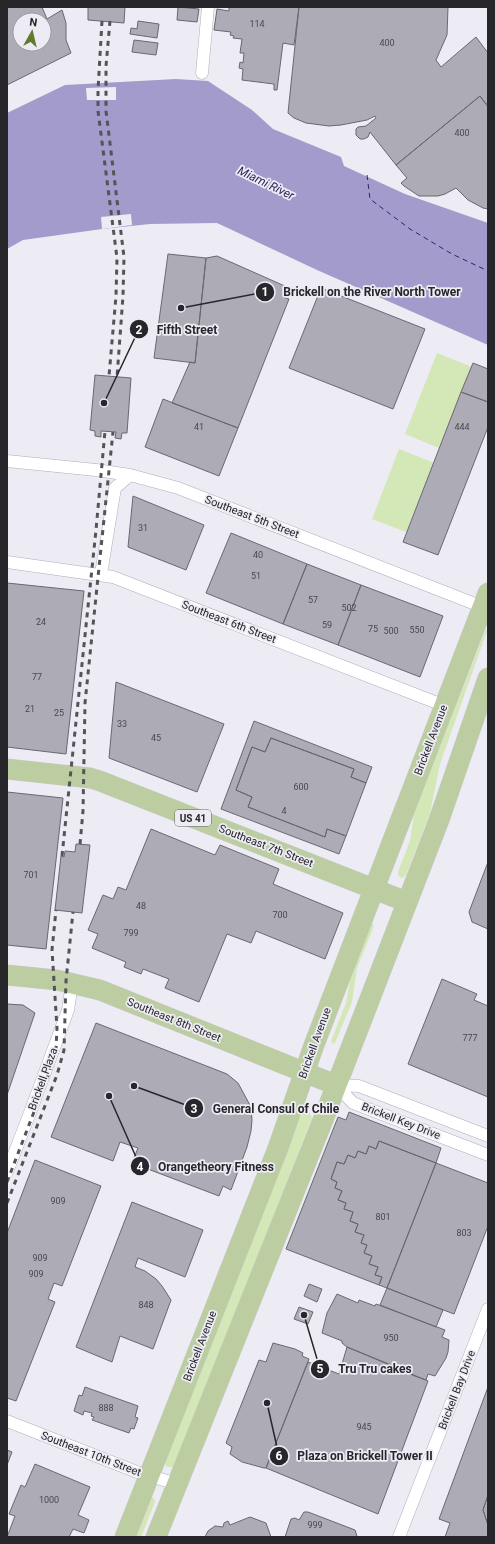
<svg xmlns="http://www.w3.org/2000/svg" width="495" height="1544" viewBox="0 0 495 1544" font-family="Roboto,sans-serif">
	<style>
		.green { fill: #d3e7b7 }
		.water { fill: #a39bcb }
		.pier { fill: #edecf5 }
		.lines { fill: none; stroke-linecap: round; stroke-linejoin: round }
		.ferry { stroke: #31225c; stroke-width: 1; stroke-dasharray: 5 4; stroke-linecap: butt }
		.building { fill: #adacb6; stroke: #696871; fill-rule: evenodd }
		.street-casing { stroke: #afaeb7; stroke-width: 13 }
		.primary-casing { stroke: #cbcbcc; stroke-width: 21 }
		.street { stroke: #fff; stroke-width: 12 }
		.primary { stroke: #bccda1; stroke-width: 20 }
		.rail { stroke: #545358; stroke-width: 3; stroke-dasharray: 5 5; stroke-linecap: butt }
		.labels { text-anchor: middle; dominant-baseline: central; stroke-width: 3.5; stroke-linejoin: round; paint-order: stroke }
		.number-label { font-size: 9px; fill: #48484d }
		.shield { fill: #edecf5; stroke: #626167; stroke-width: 1 }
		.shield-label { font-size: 10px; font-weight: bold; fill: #27262a }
		.street-label { font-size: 11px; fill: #27262a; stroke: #edecf5 }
		.water-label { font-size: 12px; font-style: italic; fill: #31225c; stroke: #edecf5 }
		.leader { fill: none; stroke: #27262a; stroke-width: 1.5 }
		.callout-dot { fill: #27262a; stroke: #edecf5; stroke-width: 1.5 }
		.mark-label { font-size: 12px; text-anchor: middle; font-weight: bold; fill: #fff }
		.callout-label { font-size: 12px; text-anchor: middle; font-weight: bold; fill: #27262a; stroke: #edecf5; stroke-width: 3.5; stroke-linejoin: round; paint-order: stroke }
	</style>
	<rect width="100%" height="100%" fill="#edecf5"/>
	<path class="green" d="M437 353 472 367 439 448 405 434Z
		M399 449 434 463 406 532 372 519Z
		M486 629 487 631 440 764 430 813 406 875 404 877 401 878 398 875V872L410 841 414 813Z
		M372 923 374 926 357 968 352 1002 335 1043 333 1044 331 1041 346 1003 352 969 370 924Z
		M302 1112H307L310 1113 312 1118 177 1463 173 1467H167L163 1461 164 1456Z
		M151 1497 154 1498 155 1502 141 1537H133Z"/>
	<path class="water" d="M176 79 208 81 252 110 273 129 341 157 344 166 405 194 488 223V345L317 270 217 223 150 224 102 229 23 240 7 249V113L65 85Z"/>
	<path class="pier" d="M116 87V100H87L86 88Z
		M131 214 132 225 102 229 101 217Z"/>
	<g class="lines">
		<path class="ferry" d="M367 175 370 199 410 229 452 254 488 271"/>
	</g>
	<path class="building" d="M7 7H42L47 19 62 10 66 23V40L71 53 7 85ZM20 20H44V44H20Z
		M88 7H125L124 23 88 20Z
		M178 7 199 9 197 22 177 20Z
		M229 7H299L294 45 283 43 277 90H274V84L242 80 243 69 239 68 240 62 243 63 244 53H240L242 39 233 38 234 36 230 35 231 32 214 30 217 9 229 11Z
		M299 7H448L447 35 436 60 441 67 476 37 488 53V103L486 104 480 96 396 165 370 132 368 137 364 139H360L356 135V129L358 127 366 126 376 118 375 116 367 120 341 125 329 126 306 123 294 118 288 113Z
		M138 21 159 24 157 38 130 34 131 28 137 29Z
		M134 40 158 43 156 55 132 52Z
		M480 96 488 107V209L483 208 468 200 456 188 445 194 438 196H419L404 186 401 183 407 178 396 165Z
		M168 254 206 258 195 363 154 358Z
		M217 256 287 287 283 297 289 299 238 428 172 403 190 362 195 363 206 258Z
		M321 288 425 329 393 409 289 368Z
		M473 363 488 369V402L461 392Z
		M95 375 131 378 127 433H122L121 439 115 438 116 432 101 431V437L95 436V431L90 430Z
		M461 392 488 402V427L438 555 403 542Z
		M163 399 238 428 219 476 145 447Z
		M133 496 204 525 186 570 128 547Z
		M231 533 307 564 283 624 206 593Z
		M307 564 361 585 338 645 283 624Z
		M7 583 84 591 66 754 7 747Z
		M361 585 443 616 420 677 338 645Z
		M116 682 224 724 197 792 109 758Z
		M254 721 372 767 366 783 351 777 354 769 271 738 265 752 252 747 236 790 252 797 248 807 325 837 327 829 346 836 339 854 221 809Z
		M271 738 354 769 351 777 366 783 346 836 327 829 325 837 248 807 252 797 236 790 252 747 265 752Z
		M7 792 63 798 46 949 7 945Z
		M151 829 215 855 220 845 279 869 273 884 343 913 325 959 256 931 251 943 227 934 199 1002 165 988 169 979 143 969 141 974 124 967 126 962 92 948 98 934 88 930 103 895 113 899 118 887 126 890Z
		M76 844 90 845 82 913 55 910 61 856 64 857 65 851 75 852Z
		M488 862V929L472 922 469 912Z
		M442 979 477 994 474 1000 488 1006V1097L408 1064Z
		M7 1004 23 1005 35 1013 7 1095Z
		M96 1023 227 1074 238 1083 251 1107 252 1120 251 1131 247 1147 231 1190 223 1186 219 1196 132 1163 138 1148 120 1142 113 1161 51 1137Z
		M349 1112 441 1148 436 1163 379 1141 376 1149 369 1146 366 1154 358 1151 355 1158 348 1155 344 1164 337 1162 331 1179 337 1182 335 1188 342 1191 338 1200 346 1203 344 1209 353 1212 350 1221 358 1224 355 1232 364 1235 361 1243 367 1245 364 1253 372 1256 369 1264 378 1267 375 1275 382 1277 379 1285 286 1249 338 1117 346 1120Z
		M379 1141 436 1163 387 1288 379 1285 382 1277 375 1275 378 1267 369 1264 372 1256 364 1253 367 1245 361 1243 364 1235 355 1232 358 1224 350 1221 353 1212 344 1209 346 1203 338 1200 342 1191 335 1188 337 1182 331 1179 337 1162 344 1164 348 1155 355 1158 358 1151 366 1154 369 1146 376 1149Z
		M35 1160 101 1186 62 1286 54 1283 48 1299 55 1302 16 1401 7 1398V1233Z
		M436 1163 488 1183V1226L454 1314 387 1288Z
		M132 1202 203 1230 185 1277 138 1258 135 1267 145 1271 156 1279 162 1286 171 1300 153 1349 120 1336 112 1362 76 1347Z
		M309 1284 322 1289 317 1302 304 1296Z
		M387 1288 443 1310 436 1327 380 1305Z
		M337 1294 358 1303 359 1300 375 1306 376 1304 445 1330 442 1337 449 1340 448 1352 446 1358 435 1376 428 1374 426 1380 412 1375 411 1373 347 1347 342 1343V1341L322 1333 327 1313Z
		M299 1307 313 1312 308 1324 294 1319Z
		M273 1343 295 1349 303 1353 302 1356 309 1359 266 1468H264L242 1462 230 1454 232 1447 226 1443 259 1360 266 1362Z
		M347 1347 428 1381 378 1514 266 1468 308 1362 339 1374Z
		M85 1387 138 1406 135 1417 138 1418 134 1429 131 1428 129 1433 92 1420 94 1417 91 1416 92 1413 84 1411 83 1415 74 1411 79 1395 82 1396Z
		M488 1387V1495L483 1510 488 1525V1537H445L450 1523 439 1519Z
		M7 1450 12 1452 7 1465Z
		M35 1464 90 1487 78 1515 89 1520 84 1533 73 1529 69 1537H7L15 1516 9 1514 21 1485 25 1487Z
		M488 1495V1525L483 1510Z
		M304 1512H308L355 1530 357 1536 356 1537H285L291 1519 295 1518 299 1520Z
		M250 1517 266 1523 271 1537H205L208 1531 215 1526 223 1527 224 1523 228 1521 230 1525Z"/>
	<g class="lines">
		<g class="street-casing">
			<path id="street" d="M202 73 208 7
				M7 461 96 470 130 475 178 488 488 609
				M7 562 113 577 445 706
				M101 574 115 488 130 475
				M336 1085 353 1103 488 1155
				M336 1085 359 1086 488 1136
				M7 1172 28 1118 68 1010 72 983
				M7 1421 137 1472 177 1484
				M399 1537 488 1309"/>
		</g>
		<g class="primary-casing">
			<path id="primary" d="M7 769 90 778 100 781 407 902
				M7 975 57 980 100 990 336 1085
				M125 1537 278 1148 314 1045 488 593
				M156 1537 323 1120 439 820 488 678"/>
		</g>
		<use href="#street" class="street"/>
		<use href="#primary" class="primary"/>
		<path class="rail" d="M102 21 98 90V111L117 258 116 296 109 376
			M110 21 106 66V111L124 257 123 296 117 377
			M80 844 83 811 85 703 113 432
			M62 856 96 530 105 431
			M7 1182 49 1073 56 1049 57 1028 52 950 56 910
			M7 1203 57 1075 64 1050 66 981 73 912"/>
	</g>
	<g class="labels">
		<g class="number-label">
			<text x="257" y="24">114</text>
			<text x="387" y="43">400</text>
			<text x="462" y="133">400</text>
			<text x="199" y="427">41</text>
			<text x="462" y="427">444</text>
			<text x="143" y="528">31</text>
			<text x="258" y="555">40</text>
			<text x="256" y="576">51</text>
			<text x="313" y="600">57</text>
			<text x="349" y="608">502</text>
			<text x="41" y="622">24</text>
			<text x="327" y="625">59</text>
			<text x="373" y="629">75</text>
			<text x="417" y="630">550</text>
			<text x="391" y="631">500</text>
			<text x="37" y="677">77</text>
			<text x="30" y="709">21</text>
			<text x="59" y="713">25</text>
			<text x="122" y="724">33</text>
			<text x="156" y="738">45</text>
			<text x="301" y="787">600</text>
			<text x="284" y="811">4</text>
			<text x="31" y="875">701</text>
			<text x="141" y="906">48</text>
			<text x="280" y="915">700</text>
			<text x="131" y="933">799</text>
			<text x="470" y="1038">777</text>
			<text x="58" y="1201">909</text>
			<text x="383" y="1217">801</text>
			<text x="464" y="1233">803</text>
			<text x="40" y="1258">909</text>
			<text x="36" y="1274">909</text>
			<text x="146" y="1305">848</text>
			<text x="391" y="1338">950</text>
			<text x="106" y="1408">888</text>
			<text x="364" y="1427">945</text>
			<text x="49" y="1500">1000</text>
			<text x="315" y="1525">999</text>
		</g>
		<rect class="shield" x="175" y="810" width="36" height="16" rx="3"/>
		<g class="shield-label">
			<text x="193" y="818">US 41</text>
		</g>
		<g class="street-label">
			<text transform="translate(252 517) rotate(21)">Southeast 5th Street</text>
			<text transform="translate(229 622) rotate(21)">Southeast 6th Street</text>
			<text transform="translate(431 740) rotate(-69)">Brickell Avenue</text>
			<text transform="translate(266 846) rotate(21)">Southeast 7th Street</text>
			<text transform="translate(174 1020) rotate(22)">Southeast 8th Street</text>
			<text transform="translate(315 1043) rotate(-70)">Brickell Avenue</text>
			<text transform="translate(43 1079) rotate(-70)">Brickell Plaza</text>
			<text transform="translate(401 1121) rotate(21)">Brickell Key Drive</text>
			<text transform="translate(200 1346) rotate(-69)">Brickell Avenue</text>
			<text transform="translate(457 1390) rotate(-69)">Brickell Bay Drive</text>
			<text transform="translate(91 1454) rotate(21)">Southeast 10th Street</text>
		</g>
		<g class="water-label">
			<text transform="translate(266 183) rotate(26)">Miami River</text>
		</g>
	</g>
	<path class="leader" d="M181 308L265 292M104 403L139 329M134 1086L194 1108M109 1096L140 1166M304 1315L320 1369M267 1403L279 1456"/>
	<g class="callout-dot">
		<circle cx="181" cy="308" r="4"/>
		<circle cx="104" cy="403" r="4"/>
		<circle cx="134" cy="1086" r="4"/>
		<circle cx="109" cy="1096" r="4"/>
		<circle cx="304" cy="1315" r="4"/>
		<circle cx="267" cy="1403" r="4"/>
		<circle cx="265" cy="292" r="10"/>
		<circle cx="139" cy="329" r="10"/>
		<circle cx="194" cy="1108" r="10"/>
		<circle cx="140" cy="1166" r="10"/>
		<circle cx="320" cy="1369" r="10"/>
		<circle cx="279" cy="1456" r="10"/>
	</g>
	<g class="mark-label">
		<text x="265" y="296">1</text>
		<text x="139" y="334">2</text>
		<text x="194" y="1113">3</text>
		<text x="140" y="1171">4</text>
		<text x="320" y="1373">5</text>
		<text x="279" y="1460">6</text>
	</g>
	<g class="callout-label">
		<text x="372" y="296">Brickell on the River North Tower</text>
		<text x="187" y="334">Fifth Street</text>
		<text x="276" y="1113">General Consul of Chile</text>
		<text x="216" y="1171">Orangetheory Fitness</text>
		<text x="375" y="1373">Tru Tru cakes</text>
		<text x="365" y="1460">Plaza on Brickell Tower II</text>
	</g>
	<rect width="495" height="1544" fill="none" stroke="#27262a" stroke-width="16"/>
	<g transform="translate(32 32) rotate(8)"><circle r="19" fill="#edecf5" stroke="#9e9da4"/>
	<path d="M0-3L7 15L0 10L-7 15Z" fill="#607b2e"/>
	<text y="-6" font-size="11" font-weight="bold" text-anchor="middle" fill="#27262a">N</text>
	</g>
</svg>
